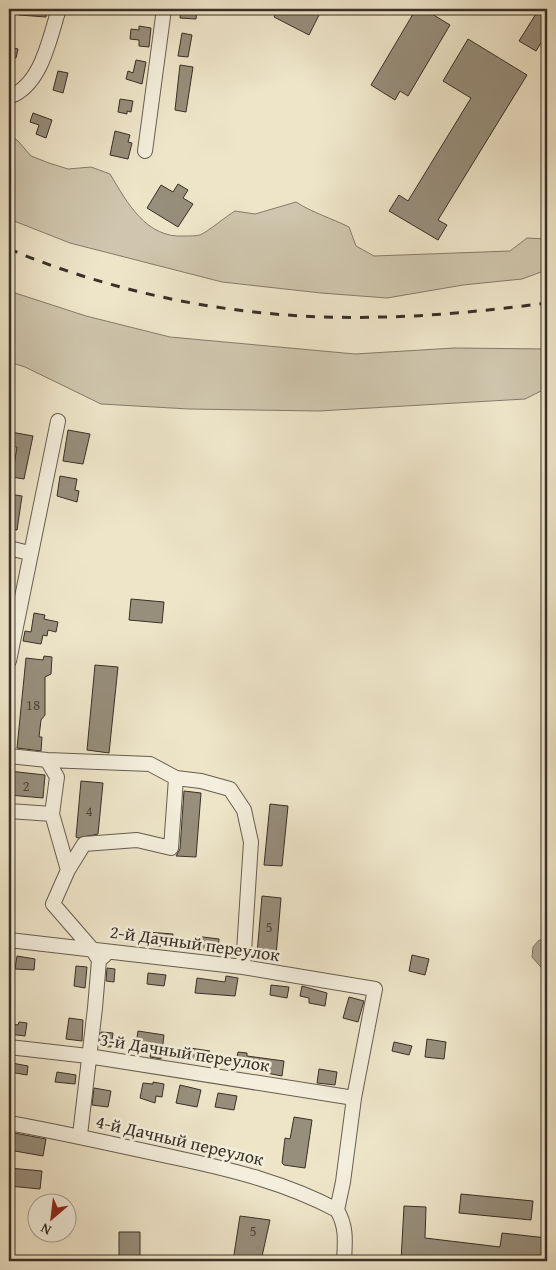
<svg xmlns="http://www.w3.org/2000/svg" width="556" height="1270" viewBox="0 0 556 1270" font-family="'Gentium Book Plus',serif">
	<style>
		.green { fill: #cfc6ad; stroke: #847b6a }
		.water { fill: #b0a792; stroke: #807767 }
		.building { fill: #978e7b; stroke: #393026 }
		.lines { fill: none; stroke-linecap: round; stroke-linejoin: round }
		.minor-casing { stroke: #665d4f; stroke-width: 16 }
		.minor { stroke: #f4eedc; stroke-width: 14 }
		.rail { stroke: #393026; stroke-width: 3; stroke-dasharray: 9 9; stroke-linecap: butt }
		.labels { text-anchor: middle; dominant-baseline: central; stroke-width: 5; stroke-linejoin: round; paint-order: stroke }
		.number-label { font-size: 15px; fill: #50483b }
		.street-label { font-size: 18px; fill: #393026; stroke: #f4eedc }
	</style>
	<rect width="100%" height="100%" fill="#eee5c9"/>
	<filter id="stains"><feTurbulence type="fractalNoise" baseFrequency=".004" numOctaves="4"/><feColorMatrix values="0 0 0 0 .2 0 0 0 0 .09 0 0 0 0 .02 0 0 0 .5 -.17"/></filter>
	<radialGradient id="worn" r=".72"><stop offset=".6" stop-color="#630" stop-opacity="0"/><stop offset="1" stop-color="#630" stop-opacity=".3"/></radialGradient>
	<path class="green" d="M9 134 18 141 31 156 49 163 68 169 91 167 110 174C127 202 146 239 185 236 189 236 196 236 200 235 209 231 225 217 235 211L255 214 296 202C313 213 331 218 349 227L356 246 374 256 510 251 527 238 547 239V264L541 272 522 279 463 285 387 298 321 293 222 282 70 243 9 219Z
		M9 291 86 316 170 337 355 354 454 348 546 349 547 375 543 390 525 399 319 411 189 409 101 404 25 367 9 362Z"/>
	<path class="water" d="M539 940 547 941V974L532 957 533 947Z"/>
	<path class="building" d="M19 9H47L46 17 19 15Z
		M181 9H197L196 19 180 18Z
		M278 9H322L309 35 274 17Z
		M416 9H424L450 25 408 96 400 91 395 100 371 85Z
		M539 9H547V33L536 51 519 41Z
		M139 26 151 28 149 47 139 46V40L130 39 131 29 139 30Z
		M182 33 192 35 188 57 178 56Z
		M468 39 527 75 438 220 447 225 438 240 389 211 399 195 408 201 471 98 443 81Z
		M9 47 18 49 16 58 9 57Z
		M136 60 146 62 142 84 126 79 128 71 133 73Z
		M180 65 193 67 186 112 175 110Z
		M58 71 68 73 63 93 53 90Z
		M120 99 133 101 131 112 127 111V114L118 112Z
		M33 113 52 120 46 138 36 134 39 125 30 122Z
		M115 131 130 135 128 142 132 143 128 159 110 155Z
		M178 184 188 190 183 198 193 204 178 227 147 208 161 185 173 192Z
		M68 430 90 434 83 464 63 461Z
		M11 432 33 436 24 479 12 477 17 447 9 446Z
		M60 476 77 479 75 490 79 491 77 502 57 496Z
		M9 494 22 496 17 530 9 529Z
		M131 599 164 602 162 623 129 620Z
		M34 613 45 615 44 619 58 622 56 632 48 630 47 636 43 635 41 644 23 641 25 631 31 632Z
		M44 656 52 657 51 674 45 677V715L41 720 39 737H42L41 751 17 748 26 658 43 660Z
		M95 665 118 667 109 753 87 750Z
		M9 771 45 775 43 798 9 795Z
		M81 781 103 783 98 834 78 838 76 837Z
		M184 791 201 793 196 857 176 856 180 849Z
		M270 804 288 806 282 866 264 865Z
		M262 896 281 898 276 956 257 954Z
		M147 932 173 934 172 947 146 945Z
		M195 936 219 939 218 952 193 949Z
		M412 955 429 959 425 975 409 971Z
		M17 956 35 959 34 970 15 969Z
		M76 966 87 967 85 988 74 986Z
		M107 968 115 969 114 982 106 981Z
		M148 973 166 975 164 986 147 984Z
		M226 976 238 978 235 996 195 993 197 978 225 982Z
		M271 985 289 987 287 998 270 995Z
		M302 986 327 993 325 1006 309 1003V998L300 996Z
		M349 997 364 1001 358 1022 343 1018Z
		M69 1018 83 1020 82 1041 66 1039Z
		M19 1022 27 1023 25 1036 9 1034 10 1024 18 1025Z
		M138 1031 164 1035 161 1059 150 1057 151 1053 146 1052 147 1045 136 1044Z
		M101 1032 113 1033 111 1047 99 1046Z
		M427 1039 446 1042 444 1059 425 1057Z
		M394 1042 412 1046 409 1055 392 1051Z
		M190 1048 210 1051 208 1062 188 1058Z
		M238 1052 247 1053V1056L284 1061 282 1076 235 1067Z
		M12 1063 28 1066 27 1075 10 1072Z
		M319 1069 337 1072 335 1085 317 1083Z
		M57 1072 76 1075 75 1084 55 1082Z
		M153 1082 164 1084 162 1097 156 1096 155 1103 140 1098 143 1083 153 1084Z
		M180 1085 201 1090 197 1107 176 1103Z
		M94 1088 111 1091 108 1107 92 1105Z
		M218 1093 237 1096 234 1110 215 1107Z
		M294 1117 312 1120 305 1168 284 1165 282 1163 285 1138 290 1139Z
		M9 1132 46 1139 43 1156 9 1150Z
		M9 1168 42 1171 40 1189 9 1186Z
		M461 1194 533 1201 531 1220 459 1213Z
		M404 1206 426 1207 425 1238 500 1247 502 1233 547 1238V1261H401Z
		M240 1216 270 1220 261 1261H233Z
		M119 1232H140V1261H119Z"/>
	<g class="lines">
		<g class="minor-casing">
			<path id="minor" d="M9 97C42 85 49 39 59 9
				M145 151 164 9
				M9 548 29 553
				M9 661 58 421
				M9 756 47 760 150 764 176 778 201 781 230 789 244 810 251 842 243 967
				M47 760 57 777 52 814 68 870
				M9 811 52 814
				M9 940 243 967 375 989 354 1098 343 1182 337 1210C347 1227 345 1242 344 1261
				M99 960 92 949 53 904 68 870 84 844 137 840 171 848 176 778
				M9 1047 88 1056 354 1098
				M9 1123C65 1133 121 1146 177 1158 233 1170 286 1183 337 1210
				M80 1135 95 1008 99 960 105 955"/>
		</g>
		<use href="#minor" class="minor"/>
		<path class="rail" d="M9 249C126 298 254 321 382 317 437 316 492 310 547 303"/>
	</g>
	<g class="labels">
		<g class="number-label">
			<text x="33" y="704">18</text>
			<text x="26" y="785">2</text>
			<text x="89" y="810">4</text>
			<text x="269" y="926">5</text>
			<text x="253" y="1230">5</text>
		</g>
		<g class="street-label">
			<text transform="translate(195 943) rotate(8)">2-й Дачный переулок</text>
			<text transform="translate(185 1052) rotate(9)">3-й Дачный переулок</text>
			<text transform="translate(180 1140) rotate(13)">4-й Дачный переулок</text>
		</g>
	</g>
	<rect width="556" height="1270" fill="none" stroke="#eee5c9" stroke-width="30"/>
	<rect x="10" y="10" width="536" height="1250" fill="none" stroke="#393026" stroke-width="2.5"/>
	<rect x="15" y="15" width="526" height="1240" fill="none" stroke="#393026"/>
	<g transform="translate(52 1218) rotate(208)"><circle r="24" fill="#f4eedc" stroke="#a9a293"/>
	<path d="M0-4L9 19L0 12L-9 19Z" fill="#8f2418"/>
	<text y="-8" font-size="14" font-weight="bold" text-anchor="middle" fill="#393026">N</text>
	</g>
	<rect width="100%" height="100%" filter="url(#stains)"/>
	<rect width="100%" height="100%" fill="url(#worn)"/>
</svg>
